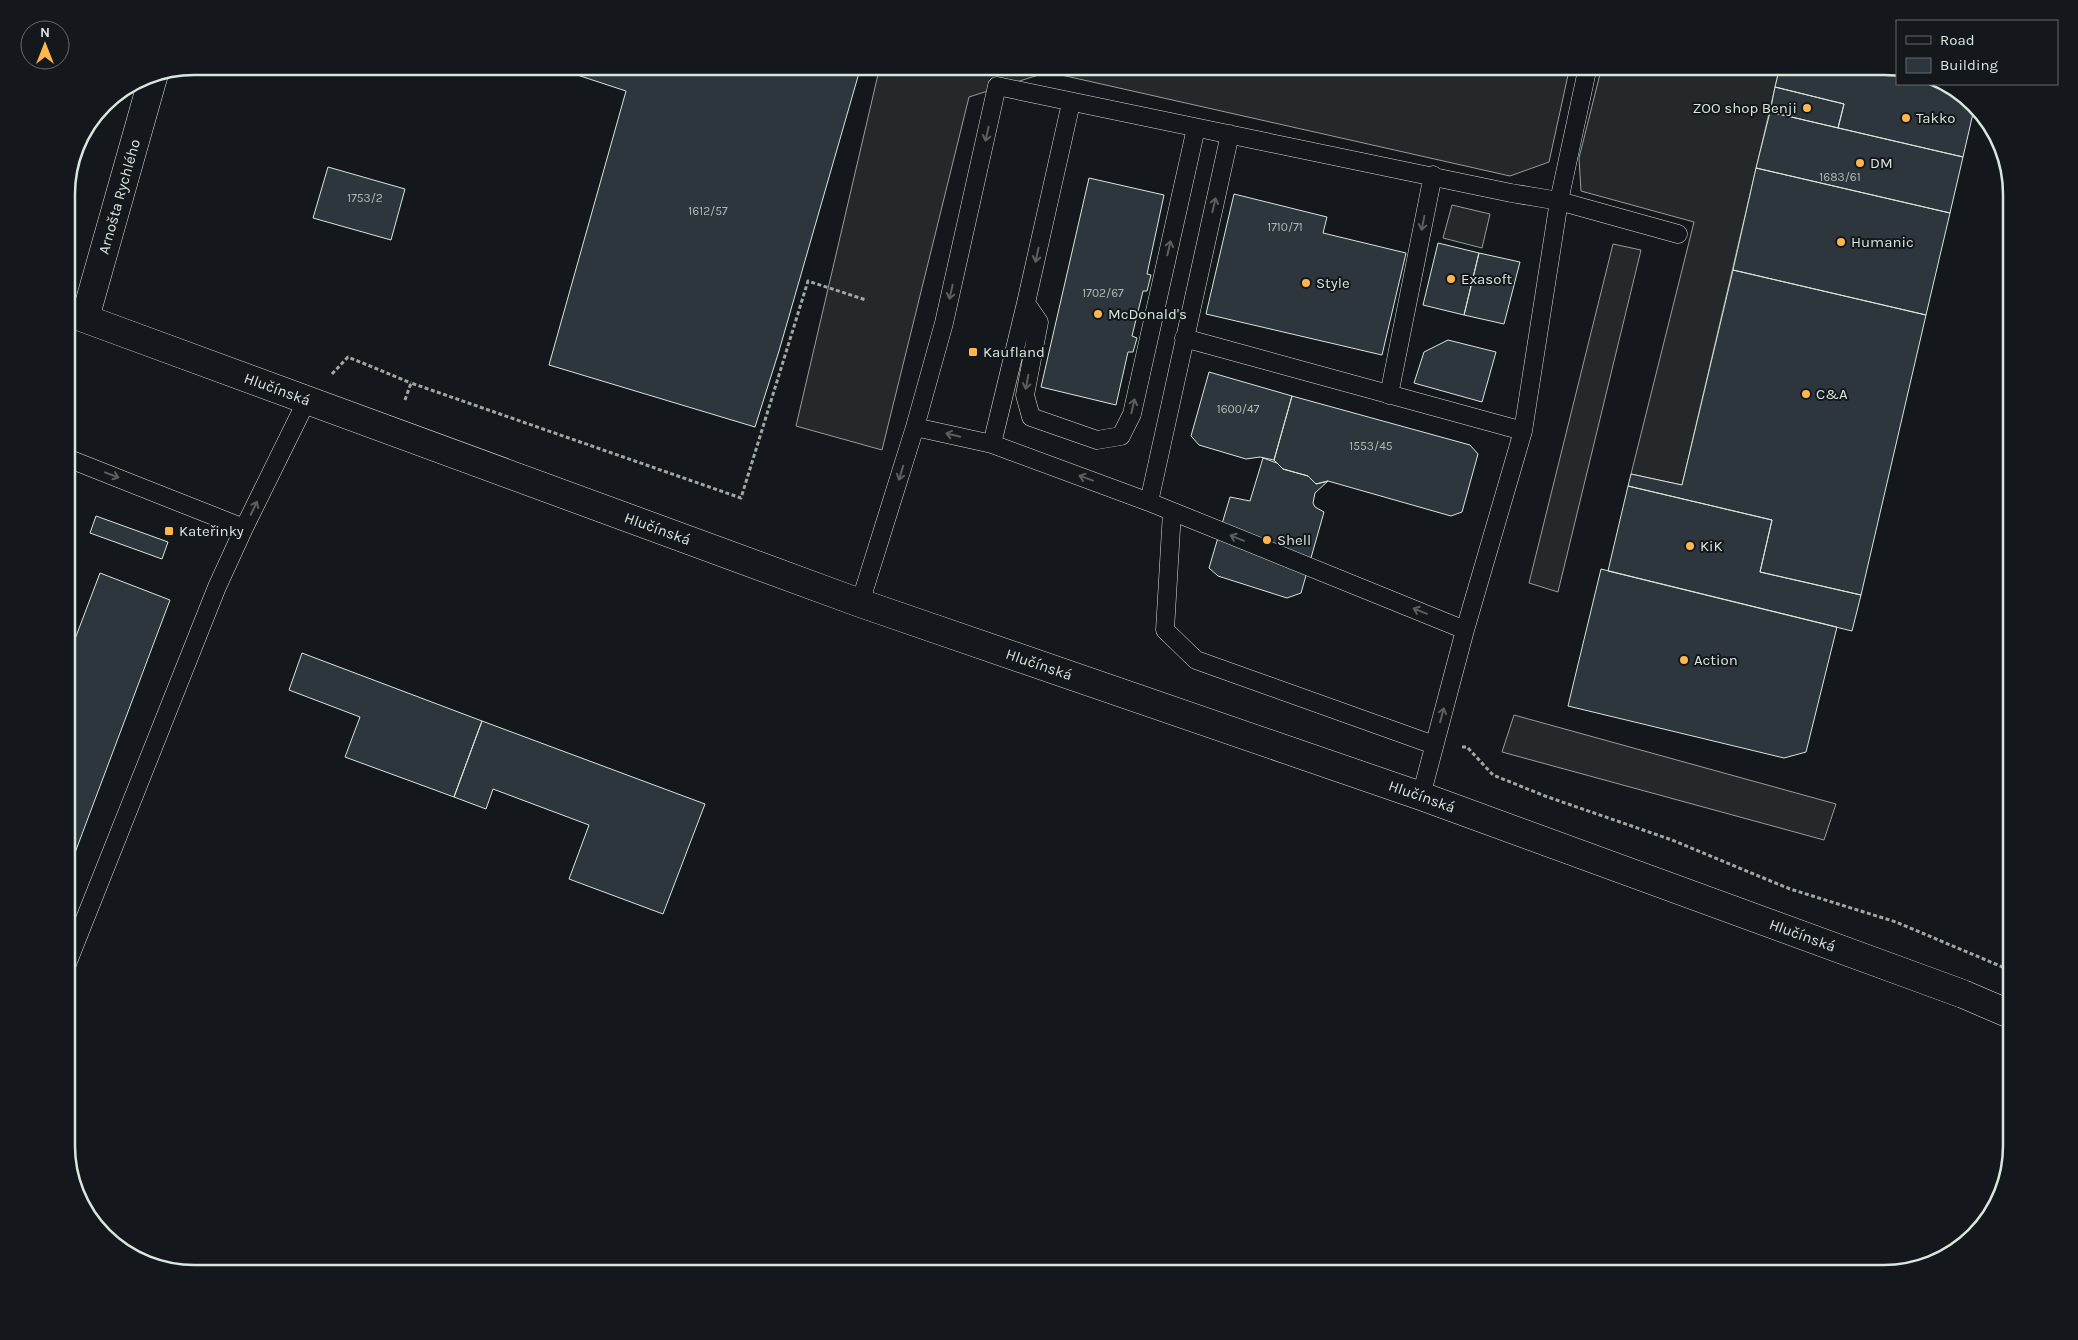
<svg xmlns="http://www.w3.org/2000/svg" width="2078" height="1340" viewBox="0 0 2078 1340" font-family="Karla,sans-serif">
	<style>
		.parking { fill: #24282b; stroke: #939e99 }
		.building { fill: #2c363c; stroke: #d8e6dc }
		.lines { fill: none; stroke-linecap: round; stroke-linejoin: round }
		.lane-casing { stroke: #d8e6dc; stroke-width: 19 }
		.street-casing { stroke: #d8e6dc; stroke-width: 29 }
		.primary-casing { stroke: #d8e6dc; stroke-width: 29 }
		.path { stroke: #9da8a2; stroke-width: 3; stroke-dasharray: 4 2.5; stroke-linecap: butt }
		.lane { stroke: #14181c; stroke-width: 18 }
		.street { stroke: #14181c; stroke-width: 28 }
		.primary { stroke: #14181c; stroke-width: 28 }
		.oneway { stroke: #59605f }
		.poi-dot { fill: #ffb74d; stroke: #14181c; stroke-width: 2 }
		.labels { text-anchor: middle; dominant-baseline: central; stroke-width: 4; stroke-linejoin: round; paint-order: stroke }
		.number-label { font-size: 12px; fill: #adbab4 }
		.poi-label { font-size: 15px; fill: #d8e6dc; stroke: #14181c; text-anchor: start }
		.street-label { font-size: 15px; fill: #d8e6dc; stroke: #14181c }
		.rim { fill: none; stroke: #d8e6dc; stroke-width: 2.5 }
	</style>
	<rect width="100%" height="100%" fill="#14181c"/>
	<path class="parking" d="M880 66H1570L1549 162 1510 176 1048 72 969 97 882 450 796 426Z
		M1602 66H1780L1682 485 1631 474 1694 222 1581 191 1579 158Z
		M1452 205 1490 214 1482 248 1443 238Z
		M1613 244 1641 250 1558 592 1529 583Z
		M1514 715 1836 804 1824 840 1502 752Z"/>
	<path class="building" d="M563 66H861L779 351 755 427 549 365 626 91 562 70Z
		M1780 66H1884L1897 70V84H1942L1955 88 1974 109 1963 157 1838 128 1844 104 1775 87Z
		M1775 87 1844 104 1838 128 1770 112Z
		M1770 112 1963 157 1950 213 1756 168Z
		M328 167 405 189 391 240 313 218Z
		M1756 168 1950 213 1926 315 1733 270Z
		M1089 178 1164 195 1147 274 1151 275 1147 291H1143L1132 336 1137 338 1133 352H1128L1116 405 1041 387Z
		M1234 194 1327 217 1323 233 1406 253 1382 355 1206 314Z
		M1438 243 1479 253 1464 315 1423 305Z
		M1479 253 1520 262 1504 324 1464 315Z
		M1733 270 1926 315 1861 595 1760 572 1772 520 1628 486 1631 474 1682 485Z
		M1448 340 1496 352 1482 402 1414 383 1424 352Z
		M1209 372 1292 396 1274 460 1260 457 1246 459 1199 445 1191 436Z
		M1292 396 1470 445 1478 454 1462 512 1451 516 1328 481 1316 484 1308 476 1283 469 1274 460Z
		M1263 458 1277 463 1283 469 1308 476 1316 484 1328 481 1315 493 1313 503 1315 507 1324 512 1301 593 1287 598 1218 576 1209 568 1230 497 1250 501Z
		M1628 486 1772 520 1760 572 1861 595 1852 631 1608 571Z
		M96 516 168 542 162 559 90 533Z
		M1601 569 1837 627 1806 752 1784 758 1568 706Z
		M100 573 170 600 67 874V660Z
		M302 653 482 721 454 797 345 757 360 717 289 690Z
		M482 721 705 804 663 914 569 879 589 825 493 789 486 809 454 797Z"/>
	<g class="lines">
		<g class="lane-casing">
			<path id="lane" d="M1026 303 1039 322 1025 395 1031 417 1097 440 1121 436 1132 414 1196 128
				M1184 338 1523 431
				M1389 395 1433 175
				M915 427 992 444 1149 502 1465 630
				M992 444 1026 303 1071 103
				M67 458 244 528 307 400
				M1149 502 1230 134
				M1172 512 1165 630 1196 660 1434 745
				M860 603 915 427 944 323 997 86 1511 193 1559 201 1678 234
				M1421 796 1465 630 1523 431 1559 201 1588 66
				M67 964 217 587 244 528"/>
		</g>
		<g class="street-casing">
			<g id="street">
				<path id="s1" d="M85 318 154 74"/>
			</g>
		</g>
		<g class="primary-casing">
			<g id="primary">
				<path id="s2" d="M67 312 860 603 1421 796 1963 994 2012 1015"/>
			</g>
		</g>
		<path class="path" d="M332 374 348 357 411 383
			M405 400 411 383 741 498 808 281 866 300
			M1462 747H1467L1493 775 1545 796 1672 840 1790 889 1896 922 2012 971"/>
		<use href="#lane" class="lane"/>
		<use href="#street" class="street"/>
		<use href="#primary" class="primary"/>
	</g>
	<defs><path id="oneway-shaft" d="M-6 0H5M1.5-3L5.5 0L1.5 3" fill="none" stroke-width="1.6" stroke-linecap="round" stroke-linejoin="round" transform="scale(1.25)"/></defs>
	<g class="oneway">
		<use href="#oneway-shaft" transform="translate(987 134) rotate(103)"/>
		<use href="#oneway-shaft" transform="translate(1214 205) rotate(-77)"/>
		<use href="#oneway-shaft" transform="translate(1423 223) rotate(101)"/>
		<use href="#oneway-shaft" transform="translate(1169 248) rotate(-77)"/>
		<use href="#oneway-shaft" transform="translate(1037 255) rotate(102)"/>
		<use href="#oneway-shaft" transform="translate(951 292) rotate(103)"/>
		<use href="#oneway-shaft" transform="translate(1027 382) rotate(101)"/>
		<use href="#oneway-shaft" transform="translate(1133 406) rotate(-77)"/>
		<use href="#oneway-shaft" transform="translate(953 435) rotate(-167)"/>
		<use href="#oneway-shaft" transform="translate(901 473) rotate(107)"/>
		<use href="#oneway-shaft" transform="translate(112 475) rotate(21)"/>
		<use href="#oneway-shaft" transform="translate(1086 478) rotate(-160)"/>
		<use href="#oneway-shaft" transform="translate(254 508) rotate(-64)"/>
		<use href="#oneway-shaft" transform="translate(1237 538) rotate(-158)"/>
		<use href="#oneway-shaft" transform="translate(1420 611) rotate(-158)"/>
		<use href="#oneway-shaft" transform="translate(1442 715) rotate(-75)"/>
	</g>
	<g class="poi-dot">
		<circle cx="1807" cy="108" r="5"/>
		<circle cx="1906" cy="118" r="5"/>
		<circle cx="1860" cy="163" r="5"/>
		<circle cx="1841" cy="242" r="5"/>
		<circle cx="1451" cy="279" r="5"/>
		<circle cx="1306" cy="283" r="5"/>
		<circle cx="1098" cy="314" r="5"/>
		<rect x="968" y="347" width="10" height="10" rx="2.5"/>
		<circle cx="1806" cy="394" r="5"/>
		<rect x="164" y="526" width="10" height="10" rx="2.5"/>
		<circle cx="1267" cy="540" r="5"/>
		<circle cx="1690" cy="546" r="5"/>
		<circle cx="1684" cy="660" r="5"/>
	</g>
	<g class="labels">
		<g class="number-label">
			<text x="1840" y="177">1683/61</text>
			<text x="365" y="198">1753/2</text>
			<text x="708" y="211">1612/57</text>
			<text x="1285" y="227">1710/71</text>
			<text x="1103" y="293">1702/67</text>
			<text x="1238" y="409">1600/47</text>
			<text x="1371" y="446">1553/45</text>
		</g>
		<g class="poi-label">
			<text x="1797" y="108" text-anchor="end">ZOO shop Benji</text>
			<text x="1916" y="118">Takko</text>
			<text x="1870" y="163">DM</text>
			<text x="1851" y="242">Humanic</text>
			<text x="1461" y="279">Exasoft</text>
			<text x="1316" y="283">Style</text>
			<text x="1108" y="314">McDonald's</text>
			<text x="983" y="352">Kaufland</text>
			<text x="1816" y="394">C&amp;A</text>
			<text x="179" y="531">Kateřinky</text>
			<text x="1277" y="540">Shell</text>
			<text x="1700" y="546">KiK</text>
			<text x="1694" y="660">Action</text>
		</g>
		<g class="street-label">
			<text stroke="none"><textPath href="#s1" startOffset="126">Arnošta Rychlého</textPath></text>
			<text stroke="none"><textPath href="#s2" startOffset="224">Hlučínská</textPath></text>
			<text stroke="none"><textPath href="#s2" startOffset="629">Hlučínská</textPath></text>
			<text stroke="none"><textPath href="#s2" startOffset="1034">Hlučínská</textPath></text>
			<text stroke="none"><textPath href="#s2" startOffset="1439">Hlučínská</textPath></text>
			<text stroke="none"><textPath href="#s2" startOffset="1844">Hlučínská</textPath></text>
		</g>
	</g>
	<path d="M0 0H2078V1340H0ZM194 75H1884A119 119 0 0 1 2003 194V1146A119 119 0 0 1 1884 1265H194A119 119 0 0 1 75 1146V194A119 119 0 0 1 194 75Z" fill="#14181c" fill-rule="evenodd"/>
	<path class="rim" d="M194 75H1884A119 119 0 0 1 2003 194V1146A119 119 0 0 1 1884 1265H194A119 119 0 0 1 75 1146V194A119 119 0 0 1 194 75Z"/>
	<rect x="1896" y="20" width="162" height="65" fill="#14181c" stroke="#626a69"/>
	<rect x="1906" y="36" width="25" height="8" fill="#14181c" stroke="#626a69"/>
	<text x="1940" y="45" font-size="15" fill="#d8e6dc">Road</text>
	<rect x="1906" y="58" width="25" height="15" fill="#2c363c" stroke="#626a69"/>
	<text x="1940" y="70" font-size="15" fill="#d8e6dc">Building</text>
	<g transform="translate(45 45)"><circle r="24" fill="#14181c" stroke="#626a69"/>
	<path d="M0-4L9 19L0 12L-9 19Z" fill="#ffb74d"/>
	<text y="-8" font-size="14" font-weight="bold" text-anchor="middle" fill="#d8e6dc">N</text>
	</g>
</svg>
